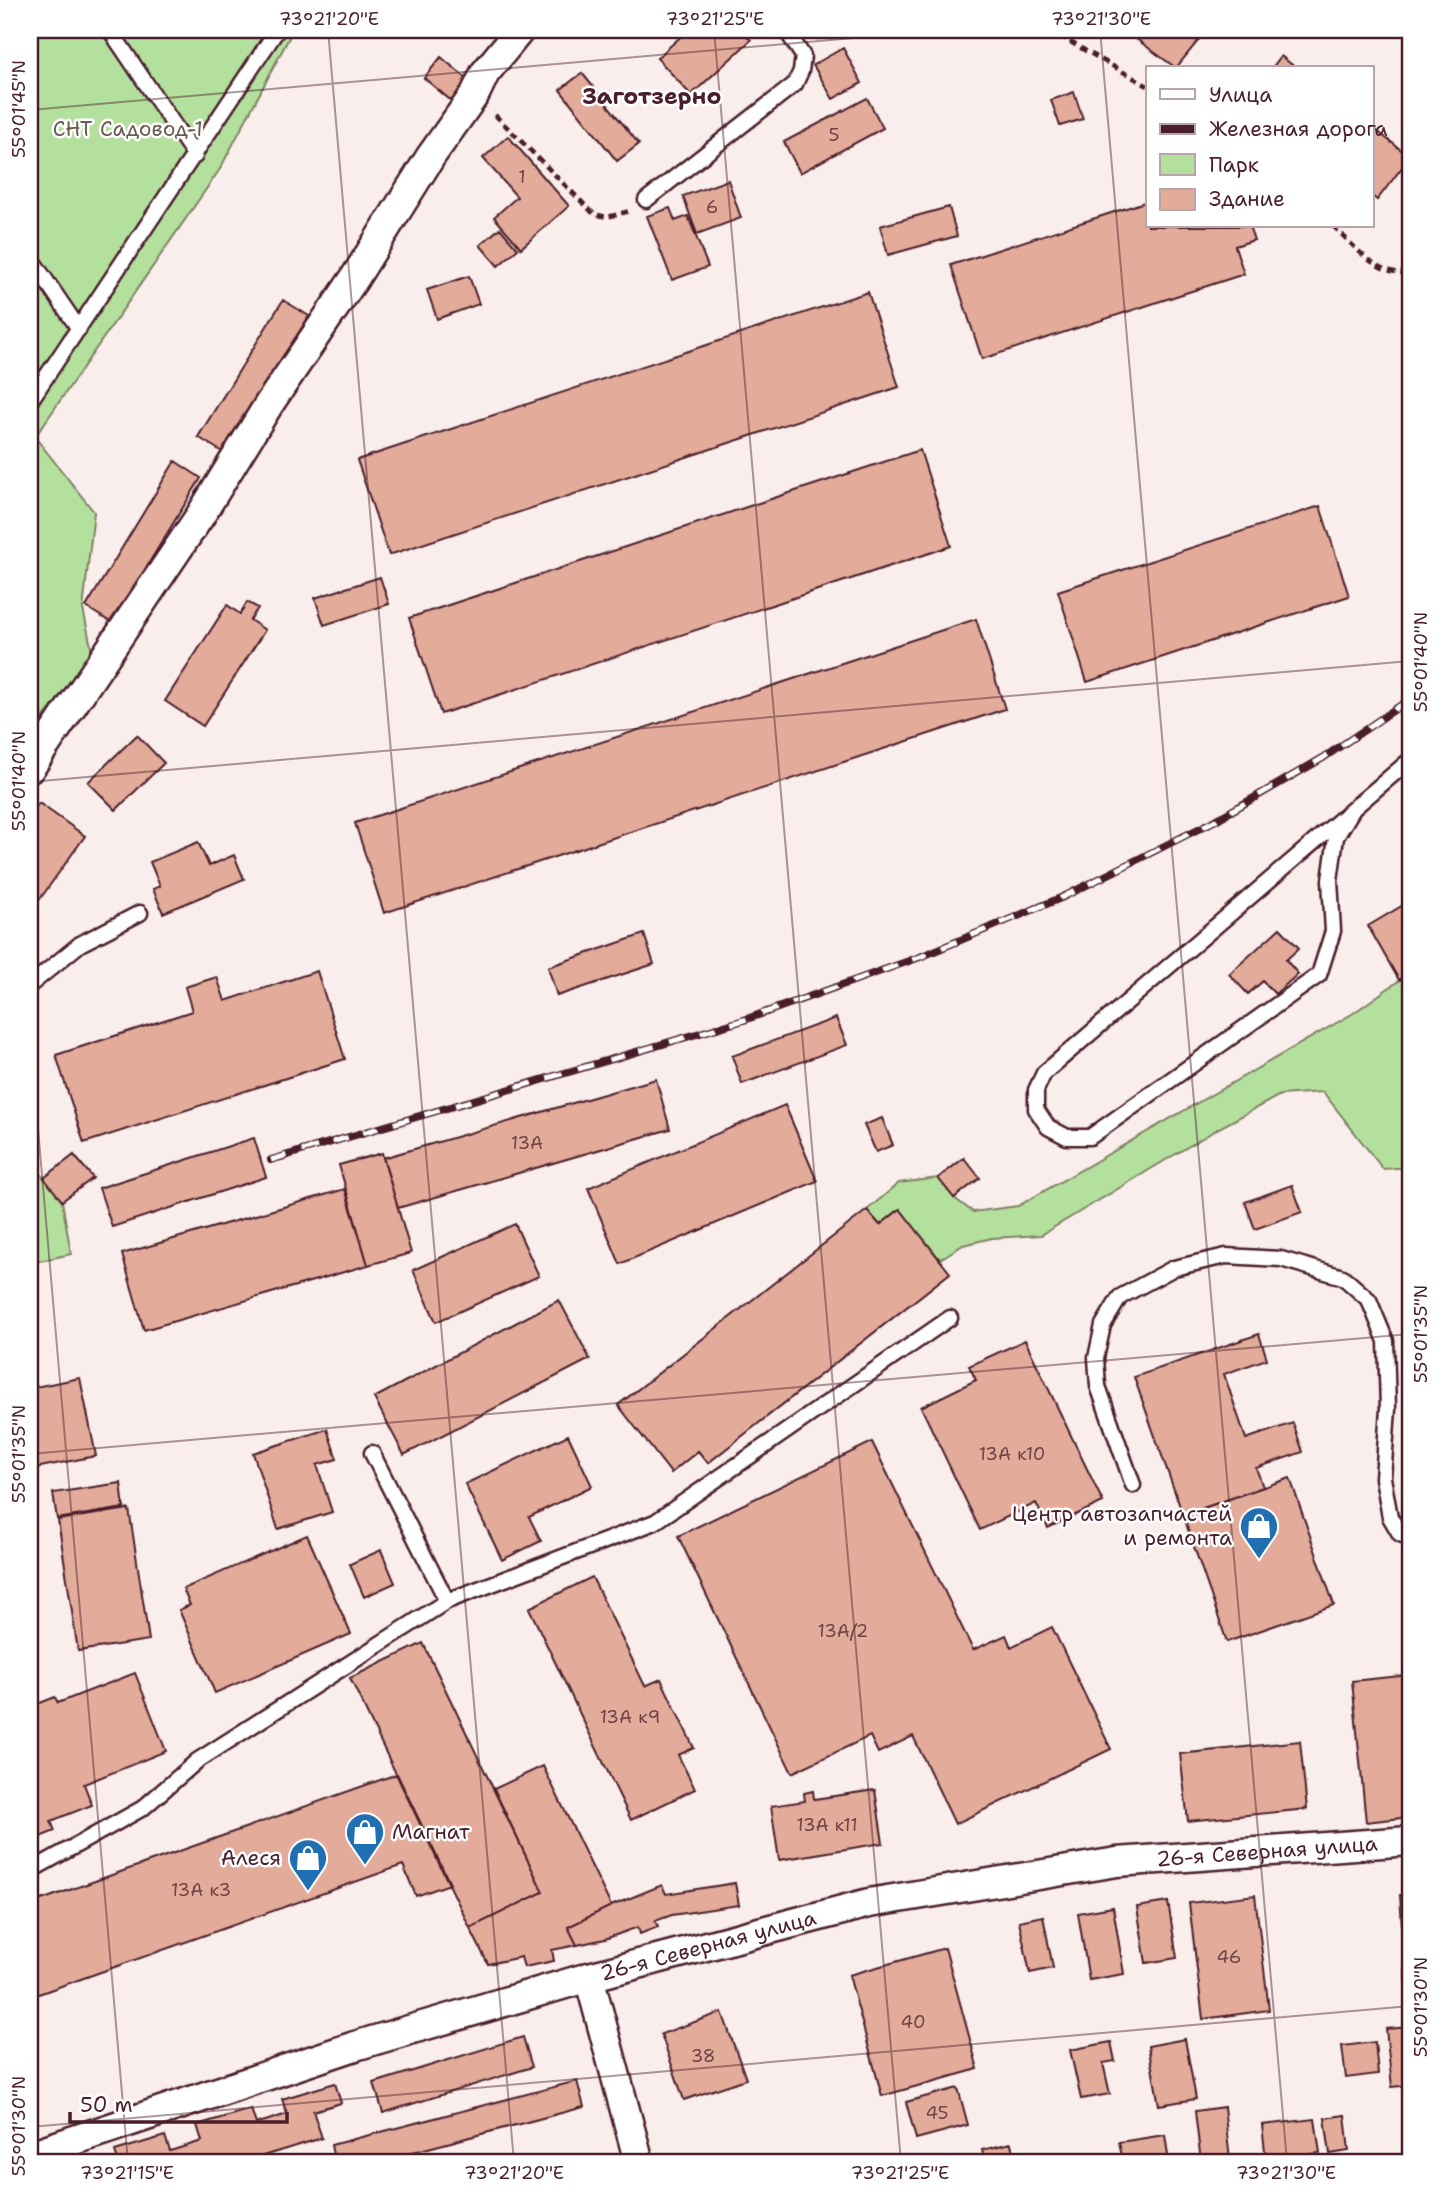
<svg xmlns="http://www.w3.org/2000/svg" width="1440" height="2192" viewBox="0 0 1440 2192" font-family="'Shantell Sans',sans-serif">
	<style>
		.green { fill: #b4e09e; stroke: #7f8064; stroke-width: 2 }
		.building { fill: #e3ab9a; stroke: #4a1f2b; stroke-width: 2 }
		.lines { fill: none; stroke-linecap: round; stroke-linejoin: round }
		.lane-casing { stroke: #4a1f2b; stroke-width: 19 }
		.street-casing { stroke: #4a1f2b; stroke-width: 33 }
		.path { stroke: #4a1f2b; stroke-width: 4.5; stroke-dasharray: 7 5; stroke-linecap: butt }
		.lane { stroke: #fff; stroke-width: 14 }
		.street { stroke: #fff; stroke-width: 28 }
		.rail-casing { stroke: #4a1f2b; stroke-width: 8 }
		.rail { stroke: #fff; stroke-width: 5; stroke-dasharray: 16; stroke-linecap: butt }
		.ticks { fill: none; stroke: #4a1f2b; stroke-width: 2; stroke-opacity: 0.45 }
		.labels { text-anchor: middle; dominant-baseline: central; stroke-width: 5; stroke-linejoin: round; paint-order: stroke }
		.number-label { font-size: 18px; fill: #704247 }
		.park-label { font-size: 21px; fill: #6a594e; stroke: #fff }
		.poi-label { font-size: 21px; fill: #4a1f2b; stroke: #fff; text-anchor: end }
		.street-label { font-size: 21px; fill: #4a1f2b; stroke: #fff }
		.neighbourhood-label { font-size: 23px; font-weight: bold; fill: #4a1f2b; stroke: #fff }
		.neatline { fill: none; stroke: #4a1f2b; stroke-width: 2.5 }
		.ticks-label { font-size: 18px; text-anchor: middle; fill: #4a1f2b }
	</style>
	<rect width="100%" height="100%" fill="#f9eeeb"/>
	<filter id="ink" filterUnits="userSpaceOnUse"><feTurbulence type="fractalNoise" baseFrequency=".0143" numOctaves="2"/><feDisplacementMap in="SourceGraphic" scale="14" xChannelSelector="R" yChannelSelector="G"/><feConvolveMatrix kernelMatrix="1 2 1 2 8 2 1 2 1" color-interpolation-filters="sRGB"/></filter>
	<g filter="url(#ink)">
		<path class="green" d="M30 30H293L220 169 35 437 94 512 83 609 93 656 30 734Z
			M1410 973V1167L1383 1169 1323 1092 1280 1095 1219 1128 1041 1235 992 1238 963 1245 940 1259 900 1209 880 1225 867 1210 899 1183 938 1178 954 1198 973 1212 1018 1206 1352 1014Z
			M30 1160 62 1201 71 1254 30 1263Z"/>
		<path class="building" d="M688 30H741L751 40 691 95 657 58Z
			M1124 30H1207L1176 68Z
			M843 48 862 83 833 99 813 65Z
			M1281 56 1296 68H1272Z
			M441 57 472 83 455 104 424 78Z
			M582 73 639 144 617 161 560 90Z
			M1074 92 1083 119 1060 126 1051 100Z
			M867 98 883 128 800 173 784 142Z
			M1372 127 1410 157 1377 200 1372 196Z
			M508 136 569 206 521 248 494 217 517 197 483 158Z
			M728 180 741 218 697 234 683 196Z
			M1148 201V226H1249L1254 240 1235 246 1244 274 982 359 951 265Z
			M949 207 957 236 888 255 880 226Z
			M670 208 675 221 688 216 708 267 672 280 647 216Z
			M500 228 518 249 498 266 480 245Z
			M469 276 479 304 437 319 427 290Z
			M868 292 899 387 389 555 357 460Z
			M283 300 309 316 224 453 198 437Z
			M920 450 951 546 441 714 409 618Z
			M175 461 201 478 112 623 86 607Z
			M1320 506 1349 596 1087 682 1058 591Z
			M380 577 389 604 324 625 315 598Z
			M247 602 258 608 250 620 265 630 203 726 165 701 227 605 240 614Z
			M976 619 1005 709 384 913 355 823Z
			M137 735 164 763 116 810 88 782Z
			M39 803 85 836 30 913V815Z
			M198 842 209 866 234 855 244 879 163 913 153 889 160 886 150 862Z
			M1410 901V973L1399 980 1368 926Z
			M1280 928 1299 948 1286 960 1298 974 1275 994 1263 981 1248 994 1229 974Z
			M644 934 654 964 557 996 548 967Z
			M317 971 345 1059 84 1143 56 1055 192 1011 185 987 217 977 225 1001Z
			M836 1018 847 1045 742 1084 732 1056Z
			M656 1079 670 1129 398 1208 383 1158Z
			M785 1105 817 1181 620 1264 588 1188Z
			M882 1118 893 1145 876 1152 864 1125Z
			M254 1138 266 1177 112 1227 99 1188Z
			M382 1153 411 1253 368 1265 339 1165Z
			M74 1155 93 1178 62 1201 44 1178Z
			M964 1158 980 1178 954 1198 938 1178Z
			M1292 1185 1302 1212 1255 1229 1245 1202Z
			M345 1189 368 1265 144 1330 122 1254Z
			M900 1209 950 1273 708 1463 698 1451 671 1473 618 1405 867 1210 880 1225Z
			M515 1224 539 1276 436 1322 413 1270Z
			M559 1300 590 1359 404 1455 374 1398Z
			M1259 1334 1267 1359 1224 1374 1246 1439 1293 1423 1303 1452 1256 1468 1263 1487 1183 1515 1134 1377Z
			M1025 1340 1103 1502 1048 1528 1036 1503 980 1530 921 1407 976 1380 969 1366Z
			M80 1378 96 1456 30 1469V1388Z
			M327 1429 337 1459 317 1465 332 1512 278 1529 253 1453Z
			M568 1435 592 1486 529 1517 541 1541 502 1560 465 1484Z
			M872 1442 973 1650 1006 1635 1011 1647 1052 1627 1111 1749 955 1824 913 1736 878 1753 870 1736 792 1773 678 1536Z
			M1290 1478 1334 1605 1227 1642 1183 1515Z
			M121 1483 124 1508 57 1519 53 1493Z
			M129 1509 149 1640 78 1651 58 1520Z
			M307 1535 351 1634 215 1693 179 1610 190 1605 183 1589Z
			M381 1550 395 1583 364 1597 350 1564Z
			M592 1577 645 1686 661 1679 694 1748 678 1755 695 1789 631 1820 529 1608Z
			M423 1643 543 1892 470 1928 350 1678Z
			M135 1673 166 1751 84 1784 92 1805 51 1821 55 1831 30 1841V1707L55 1697 58 1703Z
			M1410 1675V1817L1366 1822 1352 1681Z
			M1300 1741 1307 1809 1188 1821 1180 1754Z
			M543 1766 611 1906 568 1927 577 1945 552 1950 554 1961 524 1967 521 1957 488 1964 470 1928 543 1892 494 1789Z
			M397 1774 450 1884 416 1896 403 1865 30 1997V1904Z
			M875 1790 883 1843 779 1860 771 1806 805 1801 804 1793 813 1791 814 1799Z
			M735 1883 739 1905 672 1915 655 1921 658 1927 640 1934 638 1927 605 1939 577 1945 568 1927 611 1906 662 1885 666 1894Z
			M1255 1895 1269 2010 1203 2019 1189 1903Z
			M1400 1895H1410V2017L1408 2018Z
			M1168 1902 1177 1958 1146 1963 1137 1907Z
			M1113 1907 1124 1974 1089 1980 1078 1913Z
			M1043 1916 1053 1968 1030 1973 1019 1921Z
			M945 1948 978 2069 882 2096 849 1975Z
			M722 2012 746 2079 684 2100 661 2034Z
			M1410 2027V2085L1392 2087 1386 2029Z
			M523 2037 532 2067 383 2113 374 2083Z
			M1185 2039 1196 2099 1159 2105 1148 2046Z
			M1111 2042 1115 2061 1103 2063 1110 2094 1081 2099 1070 2050Z
			M1375 2042 1378 2074 1346 2078 1342 2046Z
			M577 2081 584 2107 375 2162H320L319 2158 333 2155 331 2145Z
			M335 2083 341 2103 313 2111 322 2138 243 2162H118L115 2151 165 2136 170 2151 202 2141 197 2125 251 2109 256 2124 287 2114 282 2099Z
			M958 2088 968 2125 916 2139 906 2102Z
			M1224 2107 1230 2160 1201 2162 1195 2111Z
			M1345 2115 1349 2151 1330 2154 1325 2118Z
			M1315 2119 1320 2153 1266 2160 1262 2125Z
			M1165 2135 1169 2162H1123L1119 2142Z
			M1011 2143 1015 2162H985L982 2150Z"/>
		<g class="lines">
			<g class="lane-casing">
				<path id="lane" d="M110 30 195 156
					M646 200 795 84 801 71 803 56 786 30
					M30 257 79 329
					M30 401 277 30
					M1353 809 1336 837 1330 880 1333 931 1319 975 1090 1137H1067L1048 1127 1036 1109V1090L1044 1073 1410 760
					M30 985 80 944 140 913
					M372 1453 447 1601
					M1133 1485 1098 1386 1096 1358 1103 1325 1120 1297 1174 1268 1226 1256 1281 1259 1343 1277 1369 1300 1386 1341 1388 1409 1383 1478 1390 1517 1400 1534 1410 1538
					M30 1871 143 1808 197 1761 447 1601 655 1522 950 1318"/>
			</g>
			<g class="street-casing">
				<g id="street">
					<path d="M30 768 200 516 269 404 354 279 431 156 475 94 485 73 520 30"/>
					<path d="M589 1977 639 2162"/>
					<path id="s1" d="M30 2155 355 2046 589 1977 869 1903 1117 1862 1410 1841"/>
				</g>
			</g>
			<path class="path" d="M1049 30 1148 86
				M817 39 826 30
				M495 115 594 214 607 217 630 211
				M1333 226C1357 248 1375 275 1410 273"/>
			<use href="#lane" class="lane"/>
			<use href="#street" class="street"/>
			<g class="rail-casing">
				<path id="rail" d="M271 1160 744 1020 920 957 1063 897 1214 821 1323 758 1410 699"/>
			</g>
			<use href="#rail" class="rail"/>
		</g>
	</g>
	<path class="ticks" d="M328 30 514 2162M714 30 901 2162M1100 30 1287 2162M30 110 945 30M30 782 1410 661M30 1037 128 2162M30 1454 1410 1334M30 2127 1410 2006"/>
	<defs>
		<g id="shop-pin" transform="scale(2.0125)"><path d="M0 17L-7.5 6A9.5 9.5 0 1 1 7.5 6Z" fill="#1f6fb2" stroke="#fff"/><path d="M-5-2.5h2.3a2.7 3.5 0 0 1 5.4 0H5L5.5 6h-11ZM-1.5-2.5h3a1.5 2.3 0 0 0-3 0Z" fill="#fff"/></g>
	</defs>
	<g fill-rule="evenodd">
		<use href="#shop-pin" x="1259" y="1526"/>
		<use href="#shop-pin" x="365" y="1832"/>
		<use href="#shop-pin" x="308" y="1858"/>
	</g>
	<g class="labels">
		<g class="number-label">
			<text x="834" y="135">5</text>
			<text x="522" y="177">1</text>
			<text x="712" y="207">6</text>
			<text x="527" y="1143">13А</text>
			<text x="1012" y="1454">13А к10</text>
			<text x="843" y="1631">13А/2</text>
			<text x="630" y="1717">13А к9</text>
			<text x="827" y="1825">13А к11</text>
			<text x="201" y="1890">13А к3</text>
			<text x="1229" y="1957">46</text>
			<text x="913" y="2022">40</text>
			<text x="703" y="2056">38</text>
			<text x="937" y="2113">45</text>
		</g>
		<g class="park-label">
			<text x="128" y="129">СНТ Садовод-1</text>
		</g>
		<g class="poi-label">
			<text x="1232" y="1514">Центр автозапчастей<tspan x="1232" dy="24">и ремонта</tspan></text>
			<text x="392" y="1832" text-anchor="start">Магнат</text>
			<text x="281" y="1858">Алеся</text>
		</g>
		<g class="street-label">
			<text stroke="none"><textPath href="#s1" startOffset="1278">26-я Северная улица</textPath></text>
			<text stroke="none"><textPath href="#s1" startOffset="710">26-я Северная улица</textPath></text>
		</g>
		<g class="neighbourhood-label">
			<text x="652" y="96">Заготзерно</text>
		</g>
	</g>
	<rect width="1440" height="2192" fill="none" stroke="#fff" stroke-width="77"/>
	<rect x="1146" y="66" width="228" height="161" fill="#ffffff" stroke="#b7a5aa" stroke-width="2"/>
	<rect x="1160" y="89" width="35" height="10" fill="#ffffff" stroke="#b7a5aa" stroke-width="2"/>
	<text x="1209" y="102" font-size="21" fill="#4a1f2b">Улица</text>
	<rect x="1160" y="124" width="35" height="10" fill="#4a1f2b" stroke="#b7a5aa" stroke-width="2"/>
	<text x="1209" y="136" font-size="21" fill="#4a1f2b">Железная дорога</text>
	<rect x="1160" y="154" width="35" height="21" fill="#b4e09e" stroke="#b7a5aa" stroke-width="2"/>
	<text x="1209" y="172" font-size="21" fill="#4a1f2b">Парк</text>
	<rect x="1160" y="189" width="35" height="21" fill="#e3ab9a" stroke="#b7a5aa" stroke-width="2"/>
	<text x="1209" y="206" font-size="21" fill="#4a1f2b">Здание</text>
	<path d="M70 2112v10h217v-10" fill="none" stroke="#4a1f2b" stroke-width="3.5"/>
	<text x="80" y="2112" font-size="21" fill="#4a1f2b" stroke="#ffffff" stroke-width="5" paint-order="stroke">50 m</text>
	<rect x="38" y="38" width="1364" height="2116" class="neatline"/>
	<g class="ticks-label">
		<text x="329" y="25">73°21'20"E</text>
		<text x="715" y="25">73°21'25"E</text>
		<text x="1101" y="25">73°21'30"E</text>
		<text transform="translate(19 109) rotate(-90)" y="6">55°01'45"N</text>
		<text transform="translate(1421 662) rotate(-90)" y="6">55°01'40"N</text>
		<text transform="translate(19 781) rotate(-90)" y="6">55°01'40"N</text>
		<text transform="translate(1421 1334) rotate(-90)" y="6">55°01'35"N</text>
		<text transform="translate(19 1454) rotate(-90)" y="6">55°01'35"N</text>
		<text transform="translate(1421 2007) rotate(-90)" y="6">55°01'30"N</text>
		<text transform="translate(19 2126) rotate(-90)" y="6">55°01'30"N</text>
		<text x="127" y="2179">73°21'15"E</text>
		<text x="514" y="2179">73°21'20"E</text>
		<text x="900" y="2179">73°21'25"E</text>
		<text x="1286" y="2179">73°21'30"E</text>
	</g>
</svg>
